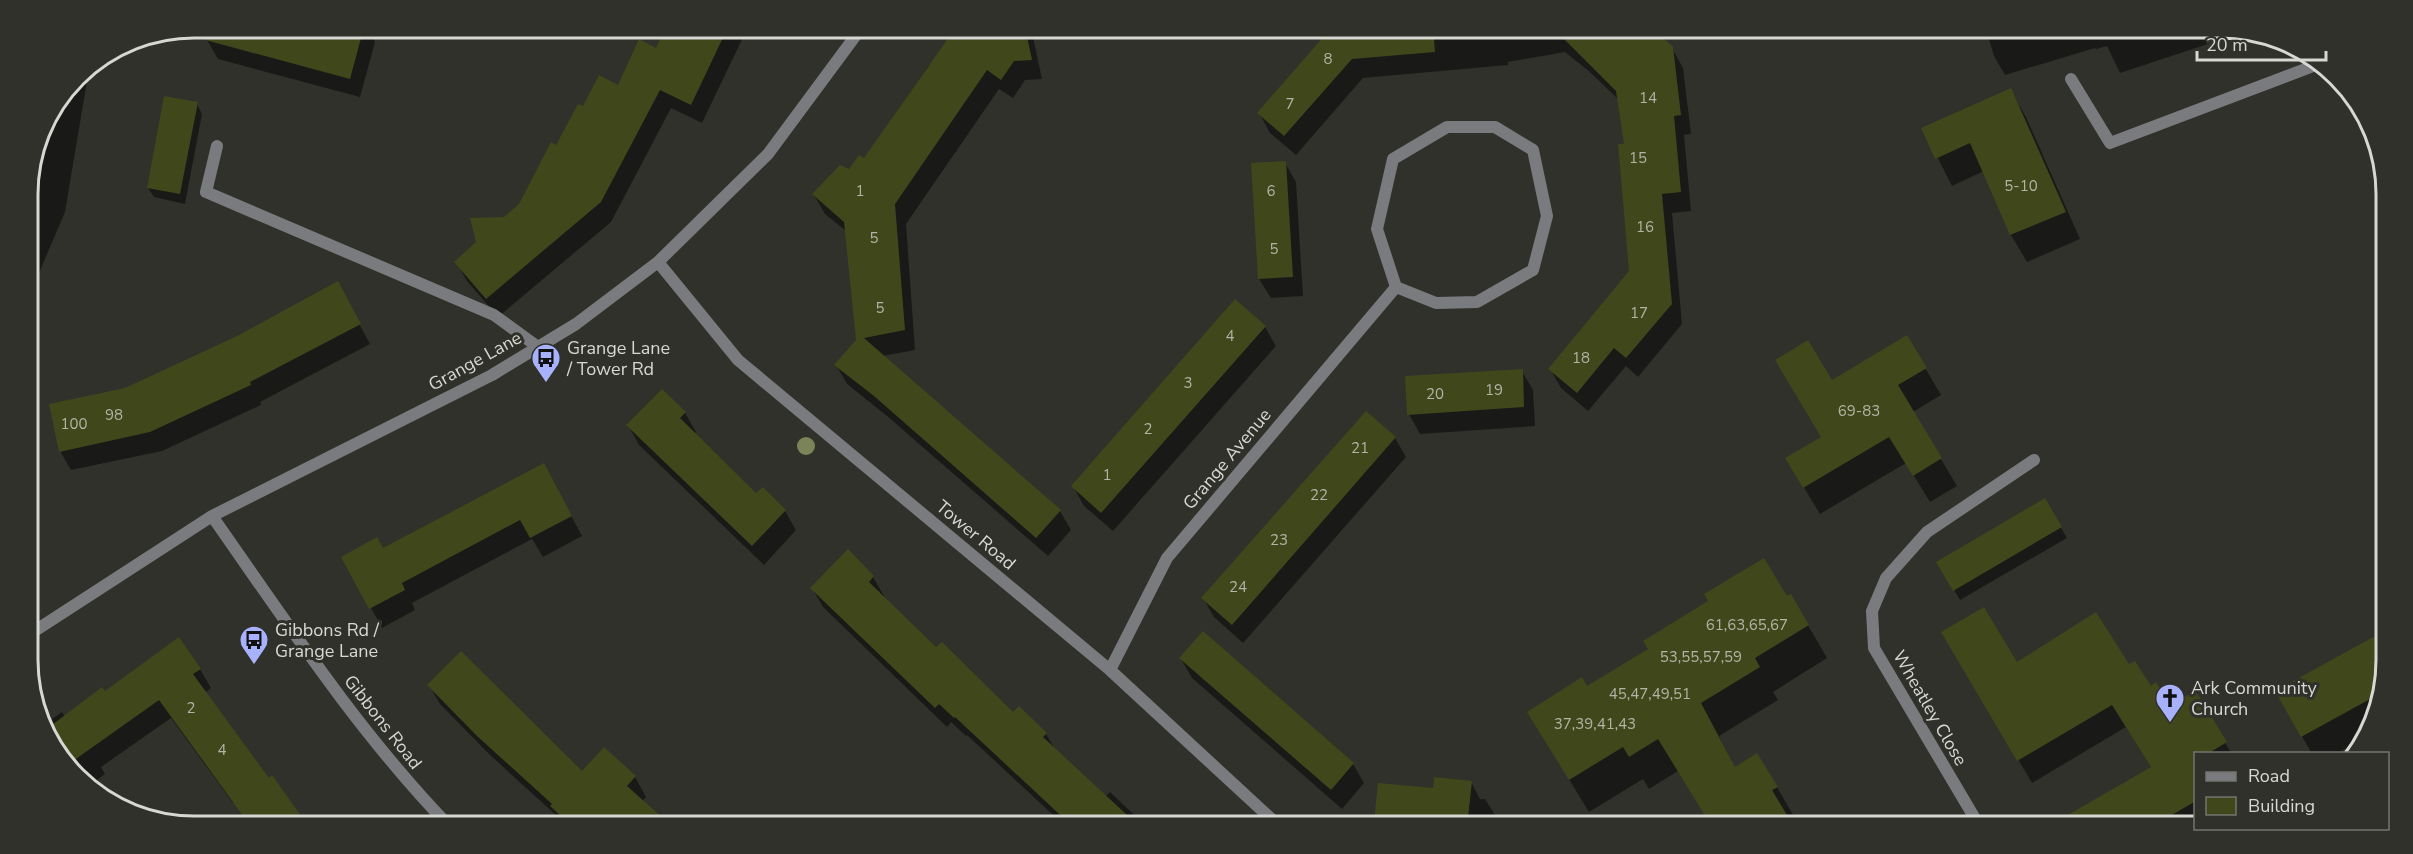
<svg xmlns="http://www.w3.org/2000/svg" width="2413" height="854" viewBox="0 0 2413 854" font-family="'Nunito Sans',sans-serif">
	<style>
		.shadow { fill: #0007 }
		.building { fill: #40471b }
		.lines { fill: none; stroke-linecap: round; stroke-linejoin: round }
		.lane { stroke: #7a7b7e; stroke-width: 12 }
		.street { stroke: #7a7b7e; stroke-width: 12 }
		.tree { fill: #7b8459 }
		.labels { text-anchor: middle; dominant-baseline: central; stroke-width: 6; stroke-linejoin: round; paint-order: stroke }
		.number-label { font-size: 15px; fill: #b1b4a6 }
		.poi-label { font-size: 18px; fill: #d7d8d4; stroke: #30312b; text-anchor: start }
		.street-label { font-size: 18px; fill: #d7d8d4; stroke: #30312b }
		.rim { fill: none; stroke: #d7d8d4; stroke-width: 3 }
	</style>
	<rect width="100%" height="100%" fill="#30312b"/>
	<path class="shadow" d="M210 27H367L375 42 360 97 218 59 207 40Z
		M668 27H748L702 123 671 108 611 222 498 317 467 281 456 262 520 205 583 108 618 87 657 50Z
		M958 27H1040L1033 37 1042 79 1025 80 1013 98 999 89 906 224 915 350 882 356 1060 511 1071 530 1048 556 887 416 847 384 836 365 857 340 846 231 825 214 814 195 864 160 929 65 931 66Z
		M1334 27H1611L1615 31 1618 27H1649L1672 48 1683 68 1691 134 1684 135 1691 211 1672 213 1682 324 1638 377 1626 366 1588 411 1561 388 1550 369 1631 271 1626 145 1619 100 1591 73 1565 52 1508 62V65L1363 78 1296 155 1270 133 1259 113Z
		M1985 27H2203L2208 44 2120 73 2107 46 2096 49 2095 48 2005 75 1994 56Z
		M92 63 90 81H87L65 212 33 287 28 285 27 182 44 119 83 68Z
		M2010 90 2026 117 2080 239 2027 262 2011 235 1984 171 1952 186 1923 129Z
		M197 104 202 114 185 204 154 197 148 188Z
		M1285 163 1296 182 1303 296 1271 298 1259 279 1253 165Z
		M348 303 370 344 260 402 261 405 162 451 71 470 60 451 126 389Z
		M1265 327 1276 346 1113 531 1084 506 1073 486Z
		M1907 337 1941 395 1913 412 1957 486 1930 502 1906 463 1820 514 1803 486 1822 438 1831 382Z
		M1522 371 1533 390 1535 426 1420 434 1409 414Z
		M685 413 696 432 694 434 756 495 763 489 785 511 796 530 764 565 639 445 628 425Z
		M1366 413 1395 438 1406 457 1243 643 1214 617 1203 598Z
		M554 484 582 536 543 557 532 539 412 603 415 610 382 628 343 557 383 550Z
		M2045 500 2067 538 1960 600 1938 563Z
		M848 552 873 577 884 596 883 598 936 650 1013 714 1046 734 1056 751 1105 797 1110 792 1147 827H1066L967 735 966 736 951 722 947 727 823 607 812 588Z
		M1791 596 1827 658 1773 692 1778 700 1719 736 1735 768 1777 787 1796 820 1790 824 1678 771 1649 789 1643 779 1589 812 1548 745 1587 688Z
		M1943 632 2016 664 2129 667 2170 708 2194 693 2232 754H2196V827H2055L2152 768 2126 727 2032 783Z
		M2386 632V661L2377 714 2357 742 2336 754H2312L2277 692Z
		M1181 659 1353 764 1364 783 1342 809 1192 678Z
		M200 669 211 688 205 693 234 801 233 803 171 718 101 767 105 774 90 785 68 770 45 724 62 712 65 717 105 694Z
		M429 685 582 773 604 749 635 777 646 797 642 801 668 827H564L558 817 490 755 440 704Z
		M1471 782 1480 799H1485L1497 818 1496 827H1379L1376 821 1434 789Z"/>
	<path class="building" d="M200 27H364L350 79 198 38Z
		M666 27H728L691 105 660 90 601 202 486 299 454 262 476 242 470 218 504 217 519 204 551 142 556 145 578 104 583 106 599 75 618 85 639 39 656 48Z
		M956 27H1025L1032 60 1014 61 1001 80 987 70 895 204 905 330 864 338 1061 510 1036 538 874 396 834 365 856 340 844 222 812 194 840 165 849 169 859 155 864 158Z
		M1332 27H1433L1435 52 1352 59 1284 136 1257 113Z
		M1552 27H1652L1673 47 1681 115 1674 116 1681 192 1662 194 1672 304 1626 358 1614 348 1577 393 1548 369 1629 271 1618 144H1624L1616 91Z
		M2011 88 2066 212 2010 235 1970 143 1935 159 1921 128Z
		M164 96 198 102 180 194 147 188Z
		M1286 161 1293 277 1258 279 1251 163Z
		M338 281 361 324 250 382 251 385 150 432 59 452 49 404 125 388 237 336Z
		M1235 299 1266 326 1101 513 1071 486Z
		M1907 335 1927 368 1898 385 1942 458 1913 476 1889 437 1803 488 1785 458 1821 437 1775 360 1808 340 1832 380Z
		M1523 369 1524 407 1407 415 1405 376Z
		M662 389 686 412 680 418 756 493 763 487 786 510 752 546 626 425Z
		M1366 411 1396 437 1232 625 1201 598Z
		M544 463 572 516 530 538 520 520 402 583 405 590 369 609 341 557 377 537 383 548Z
		M2045 498 2062 527 1953 591 1936 562Z
		M848 549 874 576 869 582 936 647 942 642 1013 712 1019 706 1047 733 1043 737 1140 827H1073L955 717 954 718 939 704 935 708 810 588Z
		M1764 558 1787 596 1791 594 1809 625 1755 658 1760 667 1701 703 1735 767 1757 753 1778 787 1772 790 1794 827H1712L1658 739 1629 757 1623 747 1569 780 1527 712 1582 677 1587 686 1648 649 1643 641 1708 601 1704 594Z
		M1984 607 2017 662 2096 612 2129 664 2135 661 2151 686 2156 682 2171 706 2195 690 2227 742 2209 753H2196V801L2151 827H2047L2151 767 2112 705 2017 761 1941 632Z
		M2386 630V661L2381 693 2301 737 2275 691Z
		M1203 631 1354 763 1331 790 1179 658Z
		M179 637 201 669 193 674 269 778 272 775 309 827H251L159 700 66 766 48 728 102 687 105 691Z
		M461 651 582 771 604 747 636 776 627 786 673 827H573L550 806 552 804 477 736 427 685Z
		M1434 777 1472 781 1467 827H1400L1401 824 1374 821 1378 783 1433 788Z"/>
	<g class="lines">
		<path class="lane" d="M217 146 206 192 494 315 538 347"/>
		<path class="street" d="M2071 79 2110 143 2316 65
			M658 262 738 360 1110 670 1280 827
			M212 516C287 623 359 733 450 827
			M30 634 212 516 492 375 576 324 658 262 768 154 862 27
			M1110 670 1167 558 1396 287 1377 229 1393 159 1447 127H1495L1533 150 1547 216 1533 270 1477 302 1436 303 1396 287
			M1980 827 1874 648 1872 611 1886 578 1927 532 2034 460"/>
	</g>
	<circle class="tree" cx="806" cy="446" r="9"/>
	<defs>
		<g id="bus-pin" transform="scale(1.5)"><path d="M0 17L-7.5 6A9.5 9.5 0 1 1 7.5 6Z" fill="#a7b1fc" stroke="#30312b"/><path d="M-5-6H5V4H4V6H2V4H-2V6H-4V4H-5ZM-3.5-4V0h7V-4ZM-3.5 1.2v1.5H-2V1.2ZM2 1.2v1.5H3.5V1.2Z" fill="#111"/></g>
		<g id="church-pin" transform="scale(1.5)"><path d="M0 17L-7.5 6A9.5 9.5 0 1 1 7.5 6Z" fill="#a7b1fc" stroke="#30312b"/><path d="M-1.2-6h2.4v3.5h3.3v2.4h-3.3V6h-2.4V-.1h-3.3v-2.4h3.3Z" fill="#111"/></g>
	</defs>
	<g fill-rule="evenodd">
		<use href="#bus-pin" x="546" y="358"/>
		<use href="#bus-pin" x="254" y="640"/>
		<use href="#church-pin" x="2170" y="698"/>
	</g>
	<g class="labels">
		<g class="number-label">
			<text x="1328" y="59">8</text>
			<text x="1648" y="98">14</text>
			<text x="1290" y="104">7</text>
			<text x="1638" y="158">15</text>
			<text x="2021" y="186">5-10</text>
			<text x="860" y="191">1</text>
			<text x="1271" y="191">6</text>
			<text x="1645" y="227">16</text>
			<text x="874" y="238">5</text>
			<text x="1274" y="249">5</text>
			<text x="880" y="308">5</text>
			<text x="1639" y="313">17</text>
			<text x="1230" y="336">4</text>
			<text x="1581" y="358">18</text>
			<text x="1188" y="383">3</text>
			<text x="1494" y="390">19</text>
			<text x="1435" y="394">20</text>
			<text x="1859" y="411">69-83</text>
			<text x="114" y="415">98</text>
			<text x="74" y="424">100</text>
			<text x="1148" y="429">2</text>
			<text x="1360" y="448">21</text>
			<text x="1107" y="475">1</text>
			<text x="1319" y="495">22</text>
			<text x="1279" y="540">23</text>
			<text x="1238" y="587">24</text>
			<text x="1747" y="625">61,63,65,67</text>
			<text x="1701" y="657">53,55,57,59</text>
			<text x="1650" y="694">45,47,49,51</text>
			<text x="191" y="708">2</text>
			<text x="1595" y="724">37,39,41,43</text>
			<text x="222" y="750">4</text>
		</g>
		<g class="poi-label">
			<text x="567" y="348">Grange Lane<tspan x="567" dy="21">/ Tower Rd</tspan></text>
			<text x="275" y="630">Gibbons Rd /<tspan x="275" dy="21">Grange Lane</tspan></text>
			<text x="2191" y="688">Ark Community<tspan x="2191" dy="21">Church</tspan></text>
		</g>
		<g class="street-label">
			<text transform="translate(475 361) rotate(-29)">Grange Lane</text>
			<text transform="translate(1227 459) rotate(-50)">Grange Avenue</text>
			<text transform="translate(976 535) rotate(40)">Tower Road</text>
			<text transform="translate(1930 708) rotate(60)">Wheatley Close</text>
			<text transform="translate(383 722) rotate(52)">Gibbons Road</text>
		</g>
	</g>
	<path d="M0 0H2413V854H0ZM194 38H2220A156 156 0 0 1 2376 194V660A156 156 0 0 1 2220 816H194A156 156 0 0 1 38 660V194A156 156 0 0 1 194 38Z" fill="#30312b" fill-rule="evenodd"/>
	<path class="rim" d="M194 38H2220A156 156 0 0 1 2376 194V660A156 156 0 0 1 2220 816H194A156 156 0 0 1 38 660V194A156 156 0 0 1 194 38Z"/>
	<rect x="2194" y="752" width="195" height="78" fill="#30312b" stroke="#73746f" stroke-width="1.5"/>
	<rect x="2206" y="772" width="30" height="9" fill="#7a7b7e" stroke="#73746f" stroke-width="1.5"/>
	<text x="2248" y="782" font-size="18" fill="#d7d8d4">Road</text>
	<rect x="2206" y="797" width="30" height="18" fill="#40471b" stroke="#73746f" stroke-width="1.5"/>
	<text x="2248" y="812" font-size="18" fill="#d7d8d4">Building</text>
	<path d="M2197 51v9h129v-9" fill="none" stroke="#d7d8d4" stroke-width="3"/>
	<text x="2206" y="51" font-size="18" fill="#d7d8d4" stroke="#30312b" stroke-width="4.5" paint-order="stroke">20 m</text>
</svg>
